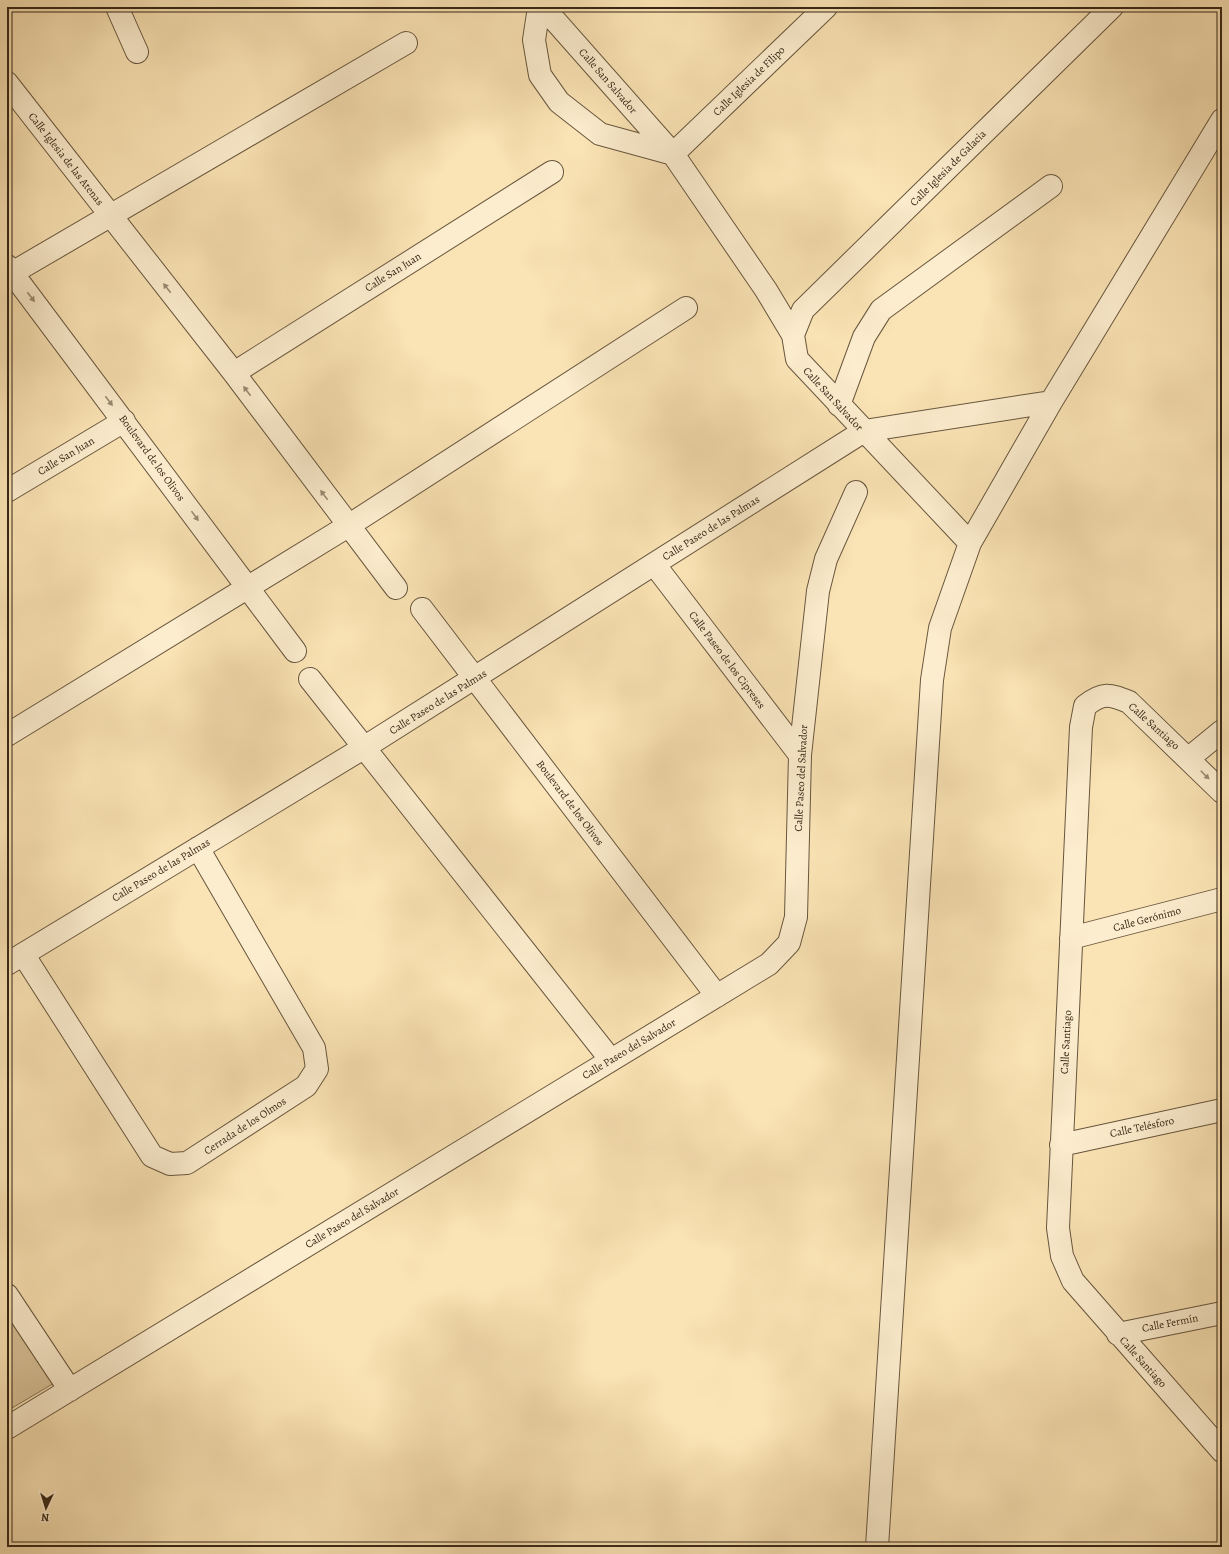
<svg xmlns="http://www.w3.org/2000/svg" width="1229" height="1554" viewBox="0 0 1229 1554" font-family="Alegreya,serif">
	<style>
		.green { fill: #d9c399; stroke: #887558 }
		.lines { fill: none; stroke-linecap: round; stroke-linejoin: round }
		.minor-casing { stroke: #68563e; stroke-width: 24 }
		.minor { stroke: #fcedce; stroke-width: 22 }
		.oneway { fill: #9a8a72 }
		.labels { text-anchor: middle; dominant-baseline: central; stroke-width: 3; stroke-linejoin: round; paint-order: stroke }
		.street-label { font-size: 11px; fill: #372716; stroke: #fcedce }
	</style>
	<rect width="100%" height="100%" fill="#fae3b4"/>
	<filter id="stains"><feTurbulence type="fractalNoise" baseFrequency=".005" numOctaves="4"/><feColorMatrix values="0 0 0 0 .2 0 0 0 0 .09 0 0 0 0 .02 0 0 0 .5 -.17"/></filter>
	<radialGradient id="worn" r=".72"><stop offset=".6" stop-color="#630" stop-opacity="0"/><stop offset="1" stop-color="#630" stop-opacity=".3"/></radialGradient>
	<path class="green" d="M7 1296 61 1379 7 1411Z"/>
	<g class="lines">
		<g class="minor-casing">
			<path id="minor" d="M117 7 137 52
				M539 7 534 40 540 75 559 102 600 134 673 154 826 7
				M543 7 673 154 766 290 793 335 797 359 970 543
				M7 83 234 373 396 588
				M7 266 295 651
				M7 276 406 43
				M793 335 803 310 1112 7
				M234 373 552 172
				M839 405 864 337 881 310 1051 186
				M7 491 124 421
				M654 564 800 755
				M422 609 717 996
				M310 679 611 1060
				M7 735 348 526 686 308
				M1189 758 1222 731
				M1222 792 1129 702C1109 694 1103 692 1085 706L1081 727 1058 1228 1062 1256 1073 1281 1222 1451
				M1071 938 1222 899
				M23 954 152 1156 170 1164 187 1163 306 1086 317 1069 314 1048 198 848
				M7 964 365 747 864 431 1051 402
				M1061 1145 1222 1110
				M7 1295 70 1390
				M1118 1334 1222 1313
				M7 1428 769 964 789 943 796 917 800 755 818 591 826 559 856 492
				M877 1547 932 680 940 628 970 543 1051 402 1222 120"/>
		</g>
		<use href="#minor" class="minor"/>
	</g>
	<defs><path id="oneway-solid" d="M-6-.8H1V-3.2L6.5 0L1 3.2V.8H-6Z"/></defs>
	<g class="oneway">
		<use href="#oneway-solid" transform="translate(167 288) rotate(-128)"/>
		<use href="#oneway-solid" transform="translate(31 297) rotate(53)"/>
		<use href="#oneway-solid" transform="translate(247 391) rotate(-127)"/>
		<use href="#oneway-solid" transform="translate(109 401) rotate(53)"/>
		<use href="#oneway-solid" transform="translate(324 495) rotate(-127)"/>
		<use href="#oneway-solid" transform="translate(195 516) rotate(54)"/>
		<use href="#oneway-solid" transform="translate(1205 775) rotate(45)"/>
	</g>
	<g class="labels">
		<g class="street-label">
			<text transform="translate(608 81) rotate(49)">Calle San Salvador</text>
			<text transform="translate(749 81) rotate(-44)">Calle Iglesia de Filipo</text>
			<text transform="translate(66 159) rotate(52)">Calle Iglesia de las Atenas</text>
			<text transform="translate(948 168) rotate(-45)">Calle Iglesia de Galacia</text>
			<text transform="translate(393 272) rotate(-32)">Calle San Juan</text>
			<text transform="translate(833 399) rotate(47)">Calle San Salvador</text>
			<text transform="translate(66 456) rotate(-31)">Calle San Juan</text>
			<text transform="translate(152 458) rotate(54)">Boulevard de los Olivos</text>
			<text transform="translate(711 528) rotate(-32)">Calle Paseo de las Palmas</text>
			<text transform="translate(727 660) rotate(53)">Calle Paseo de los Cipreses</text>
			<text transform="translate(438 702) rotate(-32)">Calle Paseo de las Palmas</text>
			<text transform="translate(1154 726) rotate(42)">Calle Santiago</text>
			<text transform="translate(801 778) rotate(-87)">Calle Paseo del Salvador</text>
			<text transform="translate(570 803) rotate(53)">Boulevard de los Olivos</text>
			<text transform="translate(161 870) rotate(-31)">Calle Paseo de las Palmas</text>
			<text transform="translate(1147 919) rotate(-15)">Calle Gerónimo</text>
			<text transform="translate(1066 1042) rotate(-87)">Calle Santiago</text>
			<text transform="translate(629 1049) rotate(-31)">Calle Paseo del Salvador</text>
			<text transform="translate(245 1126) rotate(-33)">Cerrada de los Olmos</text>
			<text transform="translate(1142 1127) rotate(-12)">Calle Telésforo</text>
			<text transform="translate(352 1218) rotate(-31)">Calle Paseo del Salvador</text>
			<text transform="translate(1170 1323) rotate(-11)">Calle Fermín</text>
			<text transform="translate(1143 1362) rotate(48)">Calle Santiago</text>
		</g>
	</g>
	<rect width="1229" height="1554" fill="none" stroke="#fae3b4" stroke-width="24"/>
	<rect x="8" y="8" width="1213" height="1538" fill="none" stroke="#372716" stroke-width="2"/>
	<rect x="12" y="12" width="1205" height="1530" fill="none" stroke="#372716"/>
	<g transform="translate(46 1508) rotate(184)" stroke="#fcedce" stroke-width="3" paint-order="stroke">
	<path d="M0-3L7 15L0 10L-7 15Z" fill="#372716"/>
	<text y="-6" font-size="11" font-weight="bold" text-anchor="middle" fill="#372716">N</text>
	</g>
	<rect width="100%" height="100%" filter="url(#stains)"/>
	<rect width="100%" height="100%" fill="url(#worn)"/>
</svg>
